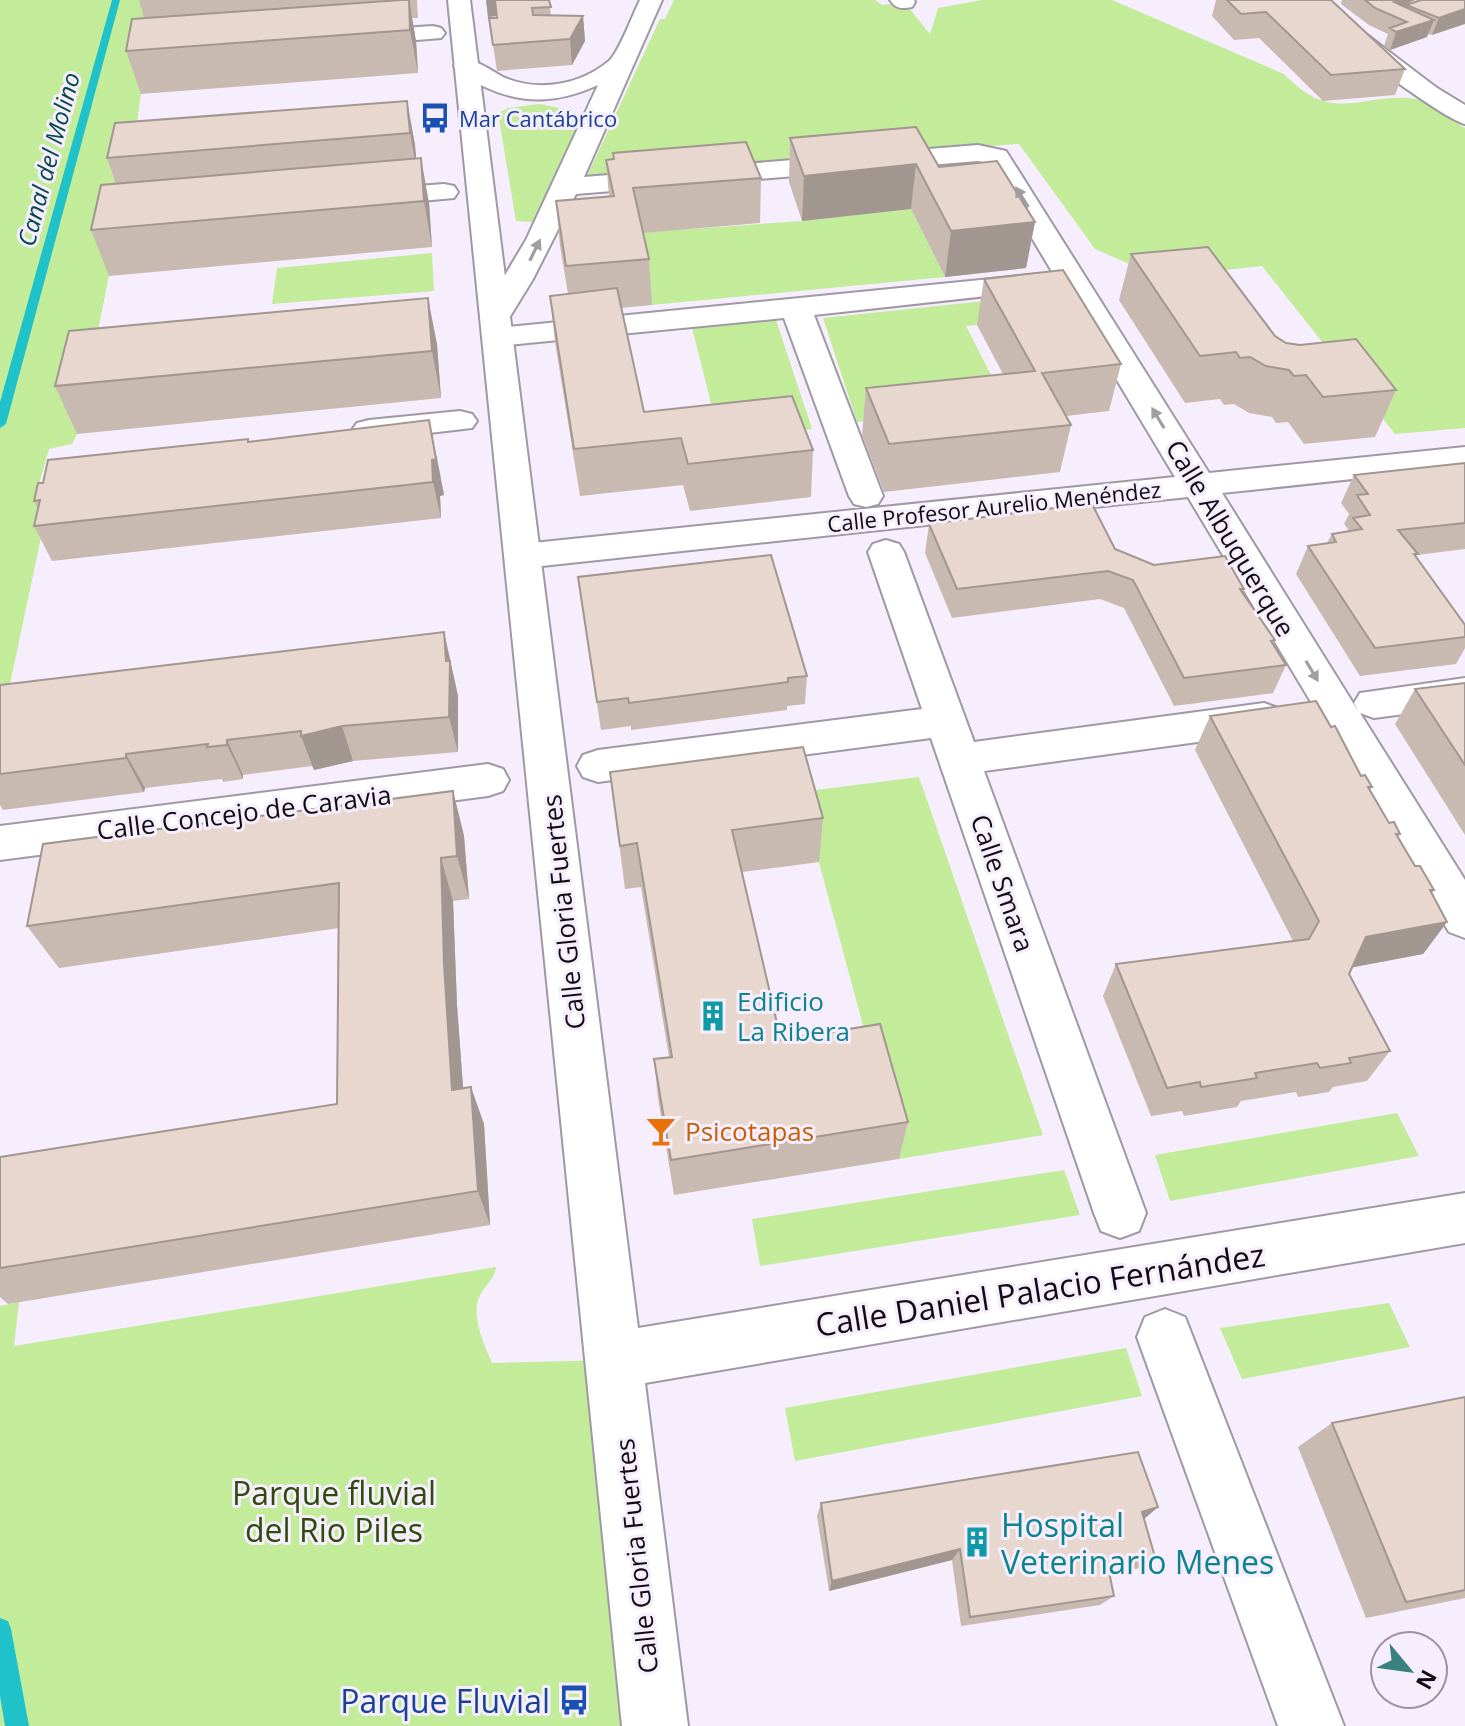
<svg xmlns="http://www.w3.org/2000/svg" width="1465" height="1726" viewBox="0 0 1465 1726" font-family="'Open Sans',sans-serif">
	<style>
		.green { fill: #c2eb9a }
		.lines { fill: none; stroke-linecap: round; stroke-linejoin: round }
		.stream { fill: #20c2ca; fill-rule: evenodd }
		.street-casing { stroke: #a198a6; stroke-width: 4 }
		.secondary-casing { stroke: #a198a6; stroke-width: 4 }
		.street { fill: #fff; fill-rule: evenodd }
		.secondary { fill: #fff; fill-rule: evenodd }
		.wall { fill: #c8b9b1 }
		.shaded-wall { fill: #a29690 }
		.building { fill: #e8d7ce; stroke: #a29690; stroke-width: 2 }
		.oneway { fill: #9f9ea0 }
		.labels { text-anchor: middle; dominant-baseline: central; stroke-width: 6; stroke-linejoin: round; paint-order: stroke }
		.far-transit-label { font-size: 22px; fill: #164399; stroke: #f7eefd; text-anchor: start }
		.far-street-label { font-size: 22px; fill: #100d12; stroke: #f7eefd }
		.far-water-label { font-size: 24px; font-style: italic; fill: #04484b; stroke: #f7eefd }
		.street-label { font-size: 26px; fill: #100d12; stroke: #f7eefd }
		.culture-label { font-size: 26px; fill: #0d838f; stroke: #f7eefd; text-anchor: start }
		.food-label { font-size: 26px; fill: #c56008; stroke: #f7eefd; text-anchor: start }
		.near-street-label { font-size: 32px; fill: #100d12; stroke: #f7eefd }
		.near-park-label { font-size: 32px; fill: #304a0d; stroke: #f7eefd }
		.near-culture-label { font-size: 32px; fill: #0d838f; stroke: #f7eefd; text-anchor: start }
		.near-transit-label { font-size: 32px; fill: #164399; stroke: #f7eefd; text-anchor: end }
	</style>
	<rect width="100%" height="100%" fill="#f7eefd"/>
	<path class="green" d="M0 0H255L145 64 131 167 77 434 72 444 49 449 37 491 49 500 0 731Z
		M674 0H875L882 5 904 2 930 34 938 8 982 0H1112L1284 74C1335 127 1361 91 1417 99 1432 102 1452 120 1465 128V428L1395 434 1262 266 1159 277 1095 249 1019 144 587 176 660 19H665Z
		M539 104C554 107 577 109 581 127L539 214 534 222 516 221 498 113 508 108Z
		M911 209 945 277 652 305 635 233 802 221Z
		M432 253 434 291 272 304 277 268Z
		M1041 295 977 325 966 326 994 381 966 412 857 422 823 318Z
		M776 320 812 429 731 437 712 407 692 328Z
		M919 777 1043 1135 899 1159 800 792Z
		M1397 1113 1419 1156 1170 1201 1155 1155Z
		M1064 1170 1080 1215 760 1266 752 1219Z
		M496 1267C494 1280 486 1284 480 1295 470 1315 484 1344 492 1363L614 1360 655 1726H0V1306L19 1302 14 1346Z
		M1389 1303 1410 1347 1242 1379 1220 1328Z
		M1126 1348 1142 1396 795 1461 785 1408Z"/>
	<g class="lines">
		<path class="stream" d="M112 0H120L6 424 0 428V402Z
			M0 1618 8 1621 11 1629 29 1726H5L0 1696Z"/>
		<g class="street-casing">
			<path id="street" d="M640 0H662L584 177 978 145 1006 151 1209 473 1465 447V467L1222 493 1358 711 1354 703 1360 693 1465 678V706L1374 718 1360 713 1465 880V938L1449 932 1188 497 523 568 510 564 505 556 510 548 523 544 1175 477 987 163 978 161 576 194 533 279 506 323 495 326 484 323 480 317 526 240 598 85C559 103 524 105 485 87 474 82 461 76 454 66L457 61C475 57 488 69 503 77 537 92 579 86 609 61 619 52 633 14 640 0Z
				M890 0H914L915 2 912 7C902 9 896 9 890 0Z
				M1296 0H1321L1437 88 1465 105V124C1441 118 1311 21 1296 0Z
				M433 26 441 28 445 33 441 38 356 45 348 43 344 38 348 33 356 31Z
				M444 184 454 186 458 192 454 198 366 206 356 204 352 198 356 192 366 190Z
				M1041 274 1051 277 1056 283 1051 289 814 315 883 496 878 504 866 507 854 504 849 496 784 318 497 346 486 344 482 337 486 330 497 328Z
				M460 411 472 414 477 421 472 428 369 440 357 437 352 430 357 423 369 420Z
				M886 540 899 544 904 552 974 742 1264 703 1278 708 1284 718 1278 728 1264 733 984 771 1146 1213 1139 1231 1120 1238 1101 1231 1094 1213 931 738 598 782 583 777 577 766 583 755 598 750 922 709 868 552 873 544Z
				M488 764 503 769 509 780 503 791 488 796 0 860V826Z
				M1165 1309 1185 1317 1344 1726H1278L1137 1337 1145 1317Z"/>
		</g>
		<g class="secondary-casing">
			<path id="secondary" d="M448 0H470L638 1328 1465 1193V1243L645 1383 688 1726H622Z"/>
		</g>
		<use href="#street" class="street"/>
		<use href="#secondary" class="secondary"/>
	</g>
	<path class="wall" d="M139 0H417L418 18H412L416 41 418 73 141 94 126 51 144 18Z
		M486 0H549L551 15 583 16 585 41 572 65 497 71 489 18H497V16L488 17Z
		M1216 0H1331L1405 69 1395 95 1323 101 1259 38 1234 40 1212 16Z
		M1342 0H1415L1402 6 1406 7V5L1465 0 1432 35 1428 34 1427 37 1390 50 1384 46 1388 34 1369 25 1341 4Z
		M407 101 415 145 416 159 429 203 432 247 109 276 91 230 116 184 107 158Z
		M790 138 939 167 1035 222 1026 268 945 277 911 209 802 221 789 182Z
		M613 153 761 178 760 223 643 233 649 259 652 305 621 308 644 412 813 450 811 497 690 511 683 485 580 496 555 342 550 296 568 294 560 246 556 201 609 197 606 160H613Z
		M1131 254 1286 343 1396 390 1375 437 1304 444 1288 422 1276 423 1272 417 1249 413 1234 404 1224 405 1220 399 1185 403 1119 300Z
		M984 279 1121 364 1109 411 1066 416 1071 425 1060 472 884 492 862 435 866 388 1003 374 977 325Z
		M437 344 441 398 77 434 55 386Z
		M249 442 437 456 444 495 440 496 441 518 52 561 34 526 38 509 34 501Z
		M1465 463V549L1417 555 1416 557 1465 625V648L1456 664 1360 676 1296 574 1308 546 1327 543 1332 534 1347 532 1348 529 1344 524 1349 514 1341 503 1354 475Z
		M929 524 1115 549 1154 565 1244 589 1243 593 1275 640 1273 644 1286 665 1273 693 1174 706 1124 608 1100 599 952 618 925 553Z
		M578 577 807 676 805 704 787 706V710L631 730V726L601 730Z
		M444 632 458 696V752L353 761 314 770 312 766 243 775V779L223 782 222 779 145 788 144 792 3 810 0 805V685Z
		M1465 683V835L1395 724 1415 689Z
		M1210 716 1361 776 1372 787 1370 790 1389 823 1400 834 1398 837 1415 866 1434 890 1432 893 1447 922 1423 954 1352 967 1349 974 1390 1051 1367 1081 1333 1087 1329 1092 1298 1097 1296 1092 1241 1101 1237 1107 1184 1116 1182 1111 1151 1116 1103 996 1116 964 1293 941 1195 750Z
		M610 772 823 818 819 862 742 872 781 1040 908 1122 899 1159 674 1195 658 1098 654 1059 669 1057 641 887 625 889Z
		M453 791 464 836 469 899 453 901 457 1005 463 1088 484 1124 490 1225 8 1304 0 1297V1157L337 1104 339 928 59 968 27 926Z
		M1465 1397V1598L1366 1618 1298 1447 1332 1423Z
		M821 1503 1158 1507 1144 1518 1155 1557 1140 1568 1109 1574 1114 1596 1100 1605 961 1626 952 1560 829 1591 817 1516Z"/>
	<path class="shaded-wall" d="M409 0 416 41 418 73 410 30Z
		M486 0H495L497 16 488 17Z
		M1398 0H1415L1395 9Z
		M1465 9V24L1432 35 1439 18Z
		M583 16 585 41 572 65 570 39Z
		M1434 20 1427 37 1390 50 1396 32Z
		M407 101 415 145 418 178 410 133Z
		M421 158 429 203 432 247 424 201Z
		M916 164 911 209 802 221 804 176Z
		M1035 222 1026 268 945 277 951 231Z
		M428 298 437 344 441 398 432 351Z
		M429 420 444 495 440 496 441 518 433 482Z
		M444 632 458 696V752L449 717Z
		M342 726 353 761 314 770 301 736Z
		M227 740 243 775V779L227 745Z
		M126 754 145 788 144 792 126 758Z
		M453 791 464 836 469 899 457 856Z
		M441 858 453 901 457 1005 466 1127 452 1090 444 964Z
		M1447 922 1423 954 1344 969 1366 937Z
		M471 1087 484 1124 490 1225 478 1191Z
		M1158 1507 1143 1520 1142 1512Z
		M960 1549 952 1560 829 1591 832 1581Z"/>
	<path class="building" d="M401 0H409L410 30 126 51 132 19Z
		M495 0H549L551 7 532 8 533 15 583 16 570 39 493 45 489 18H497Z
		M1227 0H1331L1405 69 1331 75 1266 12 1241 14Z
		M1365 0H1398L1394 2 1434 20 1396 32 1390 28 1407 22 1375 8Z
		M1421 0H1465V9L1439 18 1406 5Z
		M407 101 410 133 107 158 115 123Z
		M916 127 939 167 997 161 1035 222 951 231 916 164 804 176 790 138Z
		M746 142 761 178 633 188 649 259 566 266 556 201 614 196 606 160 614 159 613 153Z
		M421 158 424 201 91 230 101 185Z
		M1208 247 1275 336 1286 343 1300 345 1356 339 1396 390 1323 397 1306 375 1294 376 1289 370 1266 366 1250 357 1240 358 1236 352 1200 356 1131 254Z
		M1063 270 1121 364 1042 373 1071 425 889 444 866 388 1035 371 984 279Z
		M617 288 644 412 792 396 813 450 688 464 681 438 574 449 550 296Z
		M428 298 432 351 55 386 69 331Z
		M429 420 436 459 432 460 433 482 34 526 40 500 34 501 38 483H43L48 460 248 439V442Z
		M1465 463V523L1398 530 1418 554H1414L1465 625V637L1375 648 1308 546 1336 542 1332 534 1362 529 1353 518 1370 515 1357 495 1368 494 1354 475Z
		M1093 506 1115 549 1154 565 1225 556 1244 589H1240L1275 640 1271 641 1286 665 1184 678 1133 580 1108 571 957 589 929 524 1062 507Z
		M771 555 807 676 788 678V682L629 703 628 698 597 702 578 577Z
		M444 632 446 661H450L449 717 342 726 301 736V731L227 740V745L207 747 208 744 126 754V758L0 774V685Z
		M1465 683V765L1415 689Z
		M1316 701 1331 727 1335 726 1361 776 1365 775 1372 787H1368L1389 823 1394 822 1400 834H1396L1415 866H1420L1434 890H1430L1447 922 1366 937 1349 974 1390 1051 1349 1058 1351 1063 1320 1068 1317 1063 1255 1073 1257 1078 1201 1087 1200 1082 1167 1088 1116 964 1309 939 1319 921 1210 716Z
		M803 747 823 818 732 830 781 1040 880 1024 908 1122 671 1160 654 1059 672 1057 637 843 620 846 610 772Z
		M453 791 457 856 441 858 444 964 452 1090 471 1087 478 1191 0 1268V1157L337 1104 339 883 27 926 43 844Z
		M1465 1397V1590L1406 1602 1332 1423Z
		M1138 1452 1158 1507 1142 1512 1155 1557 1108 1567 1114 1596 970 1617 960 1549 832 1581 821 1503Z"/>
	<defs><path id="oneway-solid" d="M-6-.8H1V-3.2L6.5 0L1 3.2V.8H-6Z" transform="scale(2)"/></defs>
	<g class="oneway">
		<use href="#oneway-solid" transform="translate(1022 197) rotate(-122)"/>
		<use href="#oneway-solid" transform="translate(535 250) rotate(-64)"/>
		<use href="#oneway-solid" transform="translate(1158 418) rotate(-121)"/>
		<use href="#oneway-solid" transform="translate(1312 671) rotate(59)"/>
	</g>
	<defs>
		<g id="bus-bare" transform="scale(2.4)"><path d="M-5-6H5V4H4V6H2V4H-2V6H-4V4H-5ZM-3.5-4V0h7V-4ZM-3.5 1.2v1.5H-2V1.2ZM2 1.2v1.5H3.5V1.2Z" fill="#1a4fb4" stroke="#f7eefd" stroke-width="2.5" paint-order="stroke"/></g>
		<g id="building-bare" transform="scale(2.4)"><path d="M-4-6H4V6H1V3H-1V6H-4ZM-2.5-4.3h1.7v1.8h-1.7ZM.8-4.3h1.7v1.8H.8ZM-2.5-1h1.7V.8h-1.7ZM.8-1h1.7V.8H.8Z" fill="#0f9aa8" stroke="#f7eefd" stroke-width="2.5" paint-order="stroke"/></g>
		<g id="bar-bare" transform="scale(2.4)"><path d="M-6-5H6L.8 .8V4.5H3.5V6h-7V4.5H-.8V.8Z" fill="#e8710a" stroke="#f7eefd" stroke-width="2.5" paint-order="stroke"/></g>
	</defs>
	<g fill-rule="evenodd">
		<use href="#bus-bare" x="435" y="118"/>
		<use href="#building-bare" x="713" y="1016"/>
		<use href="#bar-bare" x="661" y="1131"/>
		<use href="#building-bare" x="977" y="1542"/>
		<use href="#bus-bare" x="574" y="1700"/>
	</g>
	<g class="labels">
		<g class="far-transit-label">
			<text x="459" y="118">Mar Cantábrico</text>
		</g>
		<g class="far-street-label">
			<text transform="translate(994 506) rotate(-6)">Calle Profesor Aurelio Menéndez</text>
		</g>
		<g class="far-water-label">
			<text transform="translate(48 159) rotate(-75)">Canal del Molino</text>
		</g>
		<g class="street-label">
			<text transform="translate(1231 538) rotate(59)">Calle Albuquerque</text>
			<text transform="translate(244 812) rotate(-7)">Calle Concejo de Caravia</text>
			<text transform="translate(1003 883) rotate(71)">Calle Smara</text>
			<text transform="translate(563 912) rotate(-96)">Calle Gloria Fuertes</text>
			<text transform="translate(636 1556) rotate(-96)">Calle Gloria Fuertes</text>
		</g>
		<g class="culture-label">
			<text x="737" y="1001">Edificio<tspan x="737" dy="30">La Ribera</tspan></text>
		</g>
		<g class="food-label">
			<text x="685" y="1131">Psicotapas</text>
		</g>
		<g class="near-street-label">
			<text transform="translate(1040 1289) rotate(-9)">Calle Daniel Palacio Fernández</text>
		</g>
		<g class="near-park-label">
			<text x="334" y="1492">Parque fluvial<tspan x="334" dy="37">del Rio Piles</tspan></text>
		</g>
		<g class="near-culture-label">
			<text x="1001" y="1524">Hospital<tspan x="1001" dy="37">Veterinario Menes</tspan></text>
		</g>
		<g class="near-transit-label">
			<text x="550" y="1700">Parque Fluvial</text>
		</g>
	</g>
	<g transform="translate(1409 1670) rotate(119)"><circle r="38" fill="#f7eefd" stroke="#9b949f" stroke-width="2"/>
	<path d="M0-6L14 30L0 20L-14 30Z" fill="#39817f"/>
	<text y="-12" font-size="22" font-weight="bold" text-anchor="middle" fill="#100d12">N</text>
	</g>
</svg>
